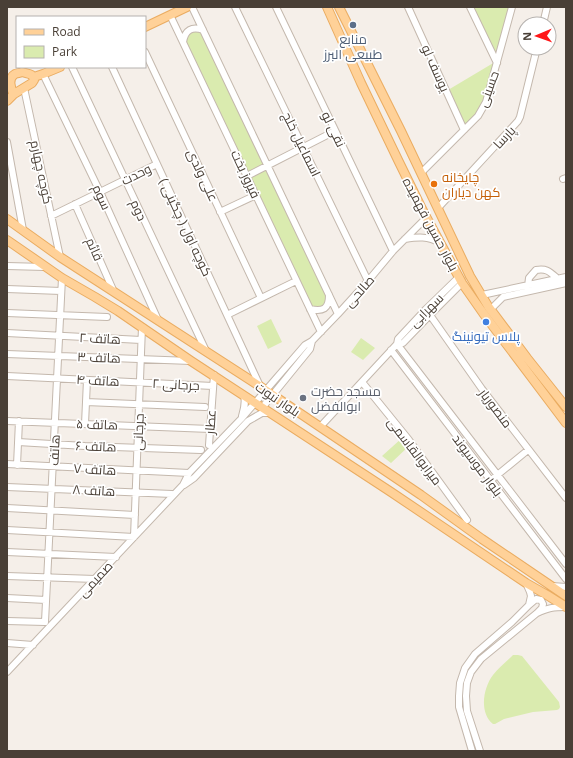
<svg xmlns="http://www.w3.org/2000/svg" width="573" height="758" viewBox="0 0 573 758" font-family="'Open Sans',Cairo,sans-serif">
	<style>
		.green { fill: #daebaf }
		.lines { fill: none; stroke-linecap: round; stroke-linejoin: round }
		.minor-casing { stroke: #c4b8ad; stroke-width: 8 }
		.major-casing { stroke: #eaac61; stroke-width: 10 }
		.minor { stroke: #fff; stroke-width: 6 }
		.major { stroke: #ffd198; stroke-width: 8 }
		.service-dot { fill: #5c6f8a; stroke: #fff; stroke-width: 1.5 }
		.food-dot { fill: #e8710a; stroke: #fff; stroke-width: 1.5 }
		.shop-dot { fill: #3f7fe0; stroke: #fff; stroke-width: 1.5 }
		.worship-dot { fill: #6b7280; stroke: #fff; stroke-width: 1.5 }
		.labels { text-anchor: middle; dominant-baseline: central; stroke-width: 3.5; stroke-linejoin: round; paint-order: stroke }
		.service-label { font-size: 13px; fill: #4e5e75; stroke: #fff }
		.street-label { font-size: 13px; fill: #493f36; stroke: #fff }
		.food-label { font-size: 13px; fill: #c56008; stroke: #fff; text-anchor: start }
		.shop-label { font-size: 13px; fill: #366cbe; stroke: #fff }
		.worship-label { font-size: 13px; fill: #5b616d; stroke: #fff; text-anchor: start }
	</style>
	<rect width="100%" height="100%" fill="#f5efe9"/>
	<path class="green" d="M472 7H509L497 56Z
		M196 31 201 33 264 164 248 172 186 42C188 36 190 32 196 31Z
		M495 62 485 101 477 114 465 127 448 90Z
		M267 169 328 295 327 301 323 307H312L251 177Z
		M271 319 282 342 268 349 257 326Z
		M361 338 375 348 363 360 351 352Z
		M402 438 409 446 391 463 382 456Z
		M513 655H518L522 656 559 702 560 707 559 709 557 710 533 712 504 719 495 724H493C479 713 483 688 493 675 498 668 506 662 513 655Z"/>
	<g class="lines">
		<g class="minor-casing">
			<path id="minor" d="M192 7 338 314
				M235 7 368 281
				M276 7 393 251
				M408 7 464 130
				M470 7 497 63
				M170 15 321 332
				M543 24 547 7
				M183 42C185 30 192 26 203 30
				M145 52 261 298
				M72 67 206 351
				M112 67 260 386
				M43 74 100 192 158 320
				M24 88 60 257
				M7 142 23 230
				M421 173 478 116 486 102 512 7
				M247 176 335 131
				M563 179 566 178
				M75 204 114 292
				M438 208 518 121 520 117 537 48
				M220 212 256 195
				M51 216 157 164
				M405 239C418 237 428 236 440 243
				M7 266 45 267
				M528 286 529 278 536 270C547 268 550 272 558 279
				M7 289 61 291
				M482 295 566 277
				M310 309C323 312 329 309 329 295
				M491 309 503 297 566 283
				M7 313 107 317
				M227 315 296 281
				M430 315 482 389 566 498
				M7 333 141 340
				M397 344 566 564
				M397 344 398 339 426 309 459 277
				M391 350 566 579
				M7 354 191 361
				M7 376 213 386
				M362 382 409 440 467 520
				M86 402 205 407
				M262 408 310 349 312 341
				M242 416C244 409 246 403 244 396
				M7 421 210 429
				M85 424 87 380
				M320 427 397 344 403 343 430 315 462 283
				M18 442 85 446 201 450
				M209 445 214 375
				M7 464 189 473
				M17 465 19 421
				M490 481 528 450
				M184 485 194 478 248 421 262 413H270
				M7 487 172 494
				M7 508 135 515
				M7 530 134 537 142 327
				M7 552 116 557
				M7 576 95 579
				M552 586 566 587
				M7 598 46 600
				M529 605 536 599 541 600 543 604 542 608 538 612
				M7 621 45 622
				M45 622 62 278
				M7 643 33 645
				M7 672 183 485 189 473 241 419 305 345 312 341 338 314 368 281 393 251 427 217
				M472 751 459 707V696L460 683 465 668 475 654 512 622 529 605 531 596 530 592 526 583
				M480 751 467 711 466 696 467 683 471 672 481 659 537 613C548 608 553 607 566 607"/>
		</g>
		<g class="major-casing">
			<path id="major" d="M327 7 361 83 398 160 424 213 462 283 483 313 566 423
				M339 7 401 131 470 276 488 306 527 358 566 407
				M145 27 187 7
				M22 72C28 74 33 73 34 80L32 83 14 94C10 88 8 78 15 74 17 73 21 73 22 72Z
				M34 77 43 74 60 67
				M7 101 14 94
				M7 219 60 257 261 387 421 495 482 539 566 596
				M7 240 62 278 95 297 118 311 191 361 391 492 526 583 547 595 566 607"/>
		</g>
		<use href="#minor" class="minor"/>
		<use href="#major" class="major"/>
	</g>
	<circle class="service-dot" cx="353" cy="25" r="4"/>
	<circle class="food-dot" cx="434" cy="184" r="4"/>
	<circle class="shop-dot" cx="486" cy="322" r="4"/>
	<circle class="worship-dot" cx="303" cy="398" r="4"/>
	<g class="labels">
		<g class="service-label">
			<text x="353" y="39">منابع<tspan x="353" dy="15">طبیعی البرز</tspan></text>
		</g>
		<g class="street-label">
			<text transform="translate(436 68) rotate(66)">یوسف لو</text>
			<text transform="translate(488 89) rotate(-70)">حسینی</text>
			<text transform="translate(334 129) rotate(64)">نقی لو</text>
			<text transform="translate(504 137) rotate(-47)">پارسا</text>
			<text transform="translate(302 144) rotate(64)">اسماعیل خلج</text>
			<text transform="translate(42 172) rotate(78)">کوچه چهارم</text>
			<text transform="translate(136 174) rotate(-26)">وحدت</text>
			<text transform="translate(246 174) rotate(65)">فیروز بخت</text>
			<text transform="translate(203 175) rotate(65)">علی ولدی</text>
			<text transform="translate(102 197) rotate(65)">سوم</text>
			<text transform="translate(139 210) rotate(65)">دوم</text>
			<text transform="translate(431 224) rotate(62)">بلوار حسین فهمیده</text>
			<text transform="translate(186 227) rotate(65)">کوچه اول ( چگینی )</text>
			<text transform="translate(95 249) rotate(66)">قائم</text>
			<text transform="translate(359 291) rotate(-48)">صالحی</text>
			<text transform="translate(426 310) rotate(-45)">سهرابی</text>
			<text transform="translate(100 338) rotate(3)">هاتف ۲</text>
			<text transform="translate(99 357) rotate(2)">هاتف ۳</text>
			<text transform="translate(98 380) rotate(3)">هاتف ۴</text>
			<text transform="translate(176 384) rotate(3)">جرجانی ۲</text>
			<text transform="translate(278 399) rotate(34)">بلوار نبوت</text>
			<text transform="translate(496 408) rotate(53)">منصوریار</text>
			<text transform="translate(210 422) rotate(-86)">عطار</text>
			<text transform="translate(97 424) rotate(2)">هاتف ۵</text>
			<text transform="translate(138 432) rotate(-88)">جرجانی</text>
			<text transform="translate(96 446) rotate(2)">هاتف ۶</text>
			<text transform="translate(54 450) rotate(-87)">هاتف</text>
			<text transform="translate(415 451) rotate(53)">میرابوالقاسمی</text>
			<text transform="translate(478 465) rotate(53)">بلوار موسیوند</text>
			<text transform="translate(95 469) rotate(3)">هاتف ۷</text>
			<text transform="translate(94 490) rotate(3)">هاتف ۸</text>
			<text transform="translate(95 579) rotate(-47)">صمیمی</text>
		</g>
		<g class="food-label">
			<text x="442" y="177">چایخانه<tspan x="442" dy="15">کهن دیاران</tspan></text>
		</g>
		<g class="shop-label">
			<text x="486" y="336">پلاس تیونینگ</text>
		</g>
		<g class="worship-label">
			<text x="311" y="391">مسجد حضرت<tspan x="311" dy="15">ابوالفضل</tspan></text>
		</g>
	</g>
	<rect width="573" height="758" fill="none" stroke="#493f36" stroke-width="16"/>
	<rect x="16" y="16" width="130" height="52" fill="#ffffff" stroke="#b6b2af"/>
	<rect x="24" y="29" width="20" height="6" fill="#ffd198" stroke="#b6b2af"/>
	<text x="52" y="36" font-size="12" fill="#493f36">Road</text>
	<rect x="24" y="46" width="20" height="12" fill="#daebaf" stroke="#b6b2af"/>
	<text x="52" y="56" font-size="12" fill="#493f36">Park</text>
	<g transform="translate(537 36) rotate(268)"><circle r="19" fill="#ffffff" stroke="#b6b2af"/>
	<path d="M0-3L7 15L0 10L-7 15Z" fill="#ff1617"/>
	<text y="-6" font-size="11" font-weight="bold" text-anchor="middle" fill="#493f36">N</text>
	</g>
</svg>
